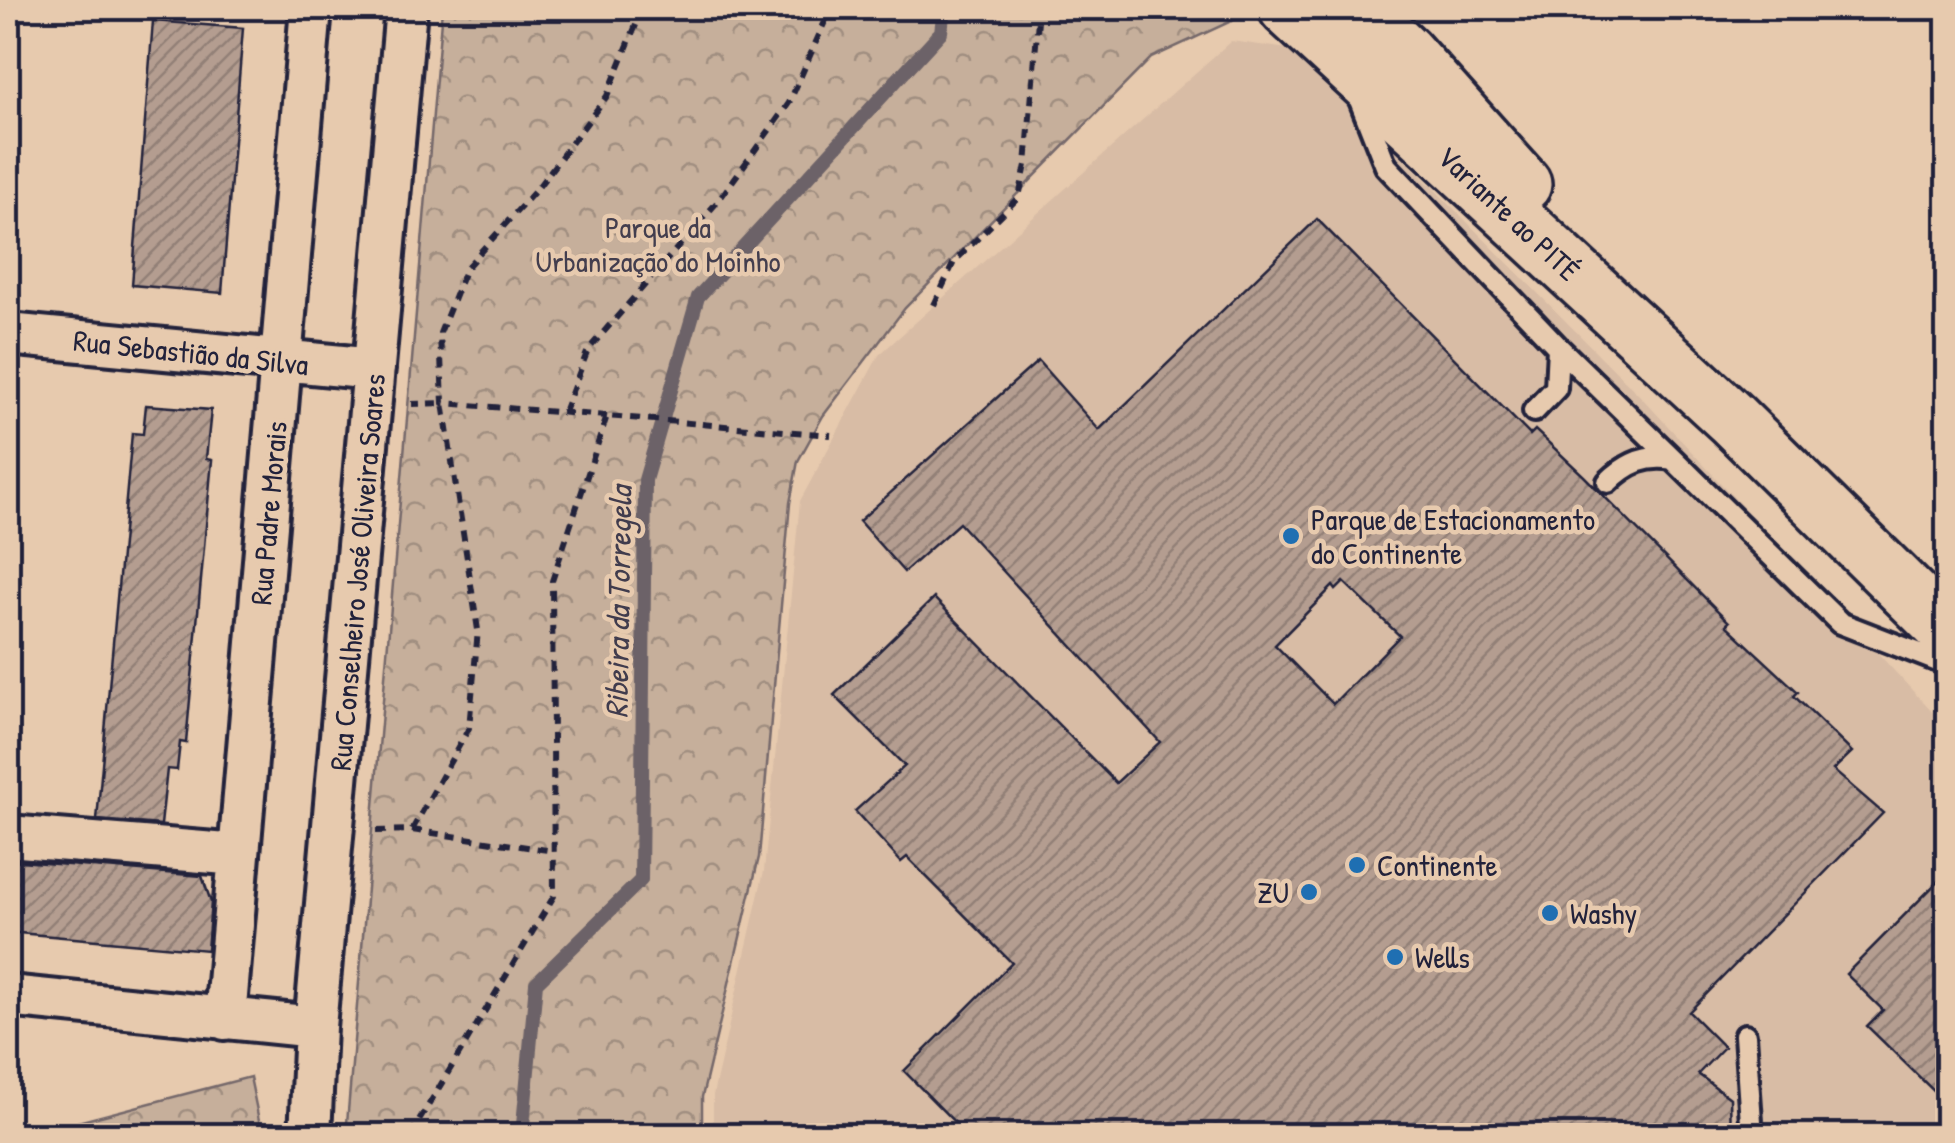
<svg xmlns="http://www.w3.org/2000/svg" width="1955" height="1143" viewBox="0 0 1955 1143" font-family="'Patrick Hand',sans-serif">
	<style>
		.built { fill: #d8bca5 }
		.park { fill: url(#park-crowns); stroke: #74686b; stroke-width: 2.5 }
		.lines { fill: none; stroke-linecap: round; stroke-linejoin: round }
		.stream { stroke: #6c6267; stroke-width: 14 }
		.building { fill: url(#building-hatch); stroke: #22223b; stroke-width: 2.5; fill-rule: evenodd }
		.lane-casing { stroke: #22223b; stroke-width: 28 }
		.street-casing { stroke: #22223b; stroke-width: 48 }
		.primary-casing { stroke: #22223b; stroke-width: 62 }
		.path { stroke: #22223b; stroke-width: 6; stroke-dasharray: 10 8; stroke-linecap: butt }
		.lane { stroke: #e7caae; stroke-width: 20 }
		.street { stroke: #e7caae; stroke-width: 40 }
		.primary { stroke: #e7caae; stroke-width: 55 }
		.poi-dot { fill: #1f6fb2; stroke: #e7caae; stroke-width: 4 }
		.labels { text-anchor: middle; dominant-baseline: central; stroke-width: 9; stroke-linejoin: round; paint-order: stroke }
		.street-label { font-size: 30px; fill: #22223b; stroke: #e7caae }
		.park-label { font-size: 30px; fill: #433e4e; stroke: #e7caae }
		.poi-label { font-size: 30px; fill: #22223b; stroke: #e7caae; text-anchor: start }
		.water-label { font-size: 32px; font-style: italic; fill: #413c4d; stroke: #e7caae }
	</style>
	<defs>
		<pattern id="park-crowns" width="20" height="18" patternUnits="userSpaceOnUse" patternTransform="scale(2.5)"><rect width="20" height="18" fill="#c6af9b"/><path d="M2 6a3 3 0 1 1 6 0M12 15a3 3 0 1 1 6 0" fill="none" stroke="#a08e80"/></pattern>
		<pattern id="building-hatch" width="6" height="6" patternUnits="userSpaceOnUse" patternTransform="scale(2.5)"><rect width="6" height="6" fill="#b49d90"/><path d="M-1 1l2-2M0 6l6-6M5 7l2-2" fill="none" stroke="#928077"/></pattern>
	</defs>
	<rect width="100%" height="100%" fill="#e7caae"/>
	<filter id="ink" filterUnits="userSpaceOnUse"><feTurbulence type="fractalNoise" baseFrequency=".01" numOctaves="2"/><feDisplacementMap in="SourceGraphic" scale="20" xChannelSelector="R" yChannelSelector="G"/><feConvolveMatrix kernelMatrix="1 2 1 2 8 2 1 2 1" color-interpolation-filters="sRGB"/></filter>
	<g filter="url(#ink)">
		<path class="built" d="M1231 41 1296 50 1641 397 1947 728V1135L713 1136V1095L764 871 800 501 879 355Z"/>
		<path class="park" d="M442 8H1224L1236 19 1151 58 905 308 823 416 798 461 790 503 759 857 702 1097V1135H346Z
			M250 1077 262 1135H28Z"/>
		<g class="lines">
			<path class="stream" d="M522 1136 536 983 641 880 645 480 698 297 941 32 944 8"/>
		</g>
		<path class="building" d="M153 21 243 28 222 293 132 285Z
			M1317 219 1530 435 1535 430 1584 476 1729 622 1726 625 1798 692 1794 696 1852 752 1833 770 1883 813 1689 1012 1724 1047 1698 1074 1730 1098 1731 1136H968L904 1071 1012 963 907 857 901 862 855 811 905 766 834 695 934 598 1116 783 1160 742 959 523 904 572 859 521 1038 361 1099 430ZM1344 582 1400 636 1333 704 1275 645 1333 586 1336 590Z
			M146 405 211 410 206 459 212 460 186 743 180 742 177 770 167 769 161 825 97 820 132 433 143 434Z
			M8 860 202 876 211 902 207 950 8 932Z
			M1948 871V1105L1867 1026 1883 1010 1846 974Z"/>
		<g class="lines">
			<g class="lane-casing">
				<path id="lane" d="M1358 95 1386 166 1558 347 1556 388 1534 411
					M1558 347 1673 459
					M1608 482C1627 463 1647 454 1673 459L1840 623 1948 665
					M1745 1035 1752 1136"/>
			</g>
			<g class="street-casing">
				<path id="street" d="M8 334 374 369
					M8 836 239 855
					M8 996 315 1027
					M225 1019 311 8
					M310 1136 315 1027 406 8"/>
			</g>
			<g class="primary-casing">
				<path id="primary" d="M1287 8 1731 418 1948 632
					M1359 8 1405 52 1523 184"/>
			</g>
			<path class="path" d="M934 305 954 262 1019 197 1026 165 1039 8
				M564 412 588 350 719 200 789 103 831 8
				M607 416 443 403 440 333 466 268 536 190 607 96 643 8
				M412 830 554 851
				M376 831 412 830 469 728 478 630 443 403 412 404
				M410 1136 554 896 552 581 607 416 831 435"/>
			<use href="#lane" class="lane"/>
			<use href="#street" class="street"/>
			<use href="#primary" class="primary"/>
		</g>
	</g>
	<g class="poi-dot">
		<circle cx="1291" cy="536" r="10"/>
		<circle cx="1357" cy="865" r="10"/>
		<circle cx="1309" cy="892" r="10"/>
		<circle cx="1550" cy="913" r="10"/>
		<circle cx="1395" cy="957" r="10"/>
	</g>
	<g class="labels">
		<g class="street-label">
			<text transform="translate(1509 213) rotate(43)">Variante ao PITÉ</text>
			<text transform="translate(191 352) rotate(6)">Rua Sebastião da Silva</text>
			<text transform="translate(268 513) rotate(-85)">Rua Padre Morais</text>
			<text transform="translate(357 572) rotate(-85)">Rua Conselheiro José Oliveira Soares</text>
		</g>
		<g class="park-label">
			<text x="658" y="227">Parque da<tspan x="658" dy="34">Urbanização do Moinho</tspan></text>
		</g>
		<g class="poi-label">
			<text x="1311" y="519">Parque de Estacionamento<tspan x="1311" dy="34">do Continente</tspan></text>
			<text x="1377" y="865">Continente</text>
			<text x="1289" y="892" text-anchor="end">ZU</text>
			<text x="1570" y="913">Washy</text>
			<text x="1415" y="957">Wells</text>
		</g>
		<g class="water-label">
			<text transform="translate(618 602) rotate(-89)">Ribeira da Torregela</text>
		</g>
	</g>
	<rect width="1955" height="1143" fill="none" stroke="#e7caae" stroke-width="40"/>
	<rect x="20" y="20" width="1915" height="1103" fill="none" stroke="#22223b" stroke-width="4" filter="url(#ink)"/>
</svg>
